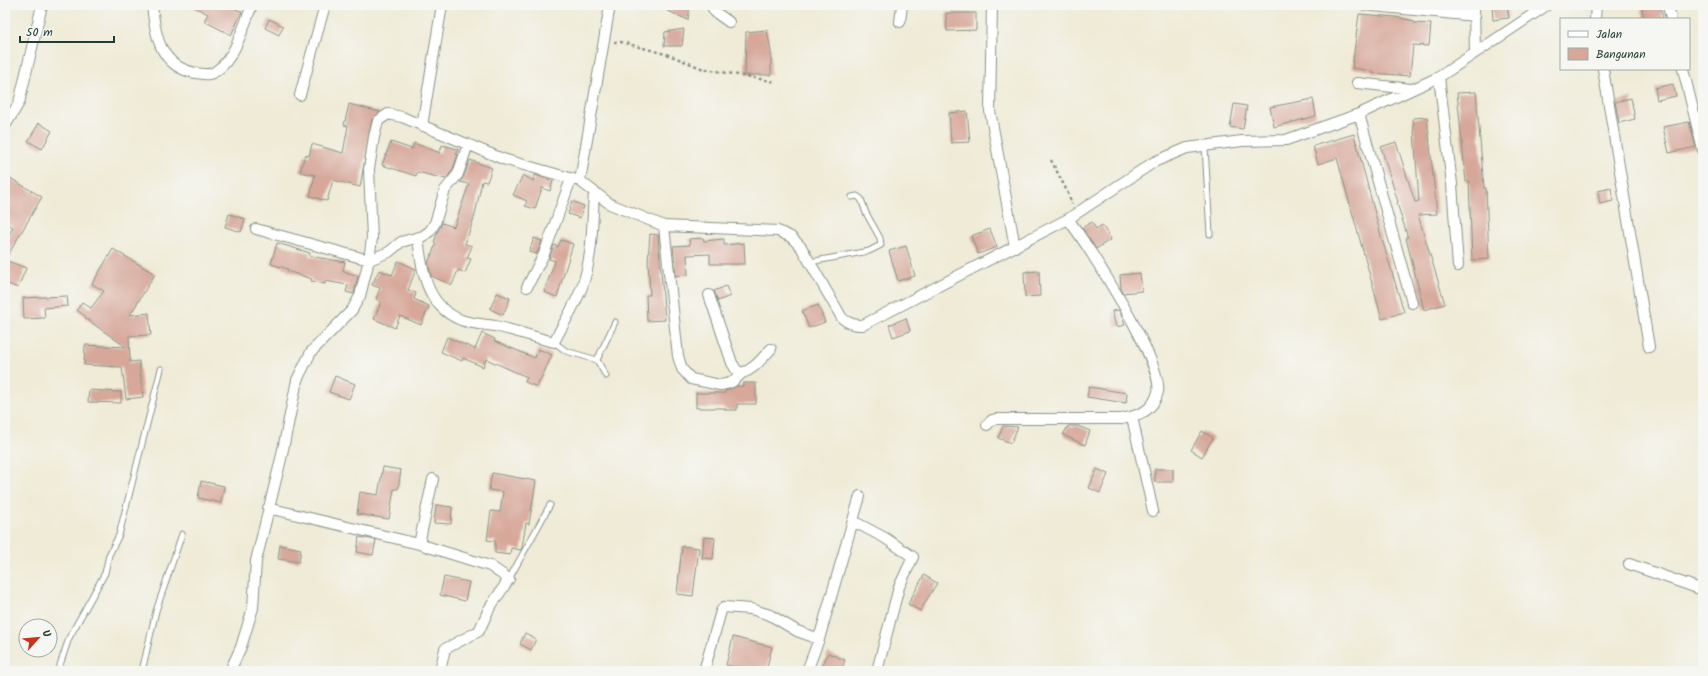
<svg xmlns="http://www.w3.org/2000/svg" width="1708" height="676" viewBox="0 0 1708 676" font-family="Kalam,sans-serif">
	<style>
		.building { fill: #d7a79a }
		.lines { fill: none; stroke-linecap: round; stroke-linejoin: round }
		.lane-casing { stroke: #879486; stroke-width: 7 }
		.street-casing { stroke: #879486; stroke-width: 12 }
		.path { stroke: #879486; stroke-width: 2.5; stroke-dasharray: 3 3; stroke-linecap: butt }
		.lane { stroke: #fff; stroke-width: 5 }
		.street { stroke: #fff; stroke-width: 10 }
	</style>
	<rect width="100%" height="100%" fill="#f6f6f2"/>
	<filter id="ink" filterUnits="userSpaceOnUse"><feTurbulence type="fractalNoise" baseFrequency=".025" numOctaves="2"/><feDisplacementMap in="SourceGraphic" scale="8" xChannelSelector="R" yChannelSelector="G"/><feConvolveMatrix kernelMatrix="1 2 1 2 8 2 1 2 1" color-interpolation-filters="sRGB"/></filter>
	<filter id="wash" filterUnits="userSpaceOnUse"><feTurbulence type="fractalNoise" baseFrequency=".012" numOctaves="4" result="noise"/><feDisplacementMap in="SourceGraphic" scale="16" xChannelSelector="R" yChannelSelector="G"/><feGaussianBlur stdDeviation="0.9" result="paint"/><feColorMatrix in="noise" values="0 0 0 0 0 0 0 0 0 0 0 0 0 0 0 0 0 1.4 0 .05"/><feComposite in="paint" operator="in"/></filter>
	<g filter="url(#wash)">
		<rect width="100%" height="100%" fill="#efebd7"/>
		<g id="blocks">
			<path class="building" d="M190 5H228L242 12 231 35 204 21 208 14Z
				M655 5H690L688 20Z
				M1492 5H1507L1509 18 1493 20Z
				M1641 5H1660L1663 19H1644Z
				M946 13H976V30L947 31Z
				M1359 14 1395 17 1414 21V23L1431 24 1429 46 1413 45 1410 76 1372 73V71L1352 68Z
				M269 19 283 26 279 35 265 28Z
				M684 29 682 46H664L665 32Z
				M767 30 771 52V75H745L746 32Z
				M1673 84 1676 96 1657 100 1655 88Z
				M1476 92 1484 188H1486L1489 259 1472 260 1469 181 1466 182 1457 93Z
				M1631 98 1635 119 1619 123 1615 102Z
				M1313 99 1316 116 1274 127 1270 107Z
				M349 104 380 112 372 119 360 187 333 180 327 201 310 196 315 175 300 172 305 155 309 156 312 144 343 153 348 126 344 125Z
				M1234 104 1247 106 1243 129 1230 127Z
				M967 111 970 142 951 143 949 113Z
				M1427 117 1437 214 1418 215 1445 304 1424 310 1406 238H1408L1397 203 1398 202 1381 147 1396 142 1415 202 1419 201 1413 118Z
				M1689 122 1696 147 1669 153 1663 127Z
				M39 123 52 131 42 149 28 141Z
				M1354 134 1381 236 1404 312 1382 319 1337 158 1318 164 1313 146Z
				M391 142 412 149 414 143 440 153 442 145 458 149 456 154 458 155 452 171 446 179 417 172 416 176 382 165Z
				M470 160 492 168 487 182 482 181 475 215 465 244 472 246 467 258 471 259 465 273 458 270 452 285 431 276 428 263 436 244 434 243 437 233 442 223 454 227 469 184 460 182 464 176Z
				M5 175 42 197 8 255 5 253V244L13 227 5 222Z
				M523 175 533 181 535 175 553 181 550 191 542 188 535 209 525 206 527 201 513 195Z
				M1611 188 1613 201 1600 204 1598 191Z
				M572 201 584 206 580 218 568 214Z
				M229 214 245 219 241 232 225 227Z
				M1092 222 1096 229 1102 225 1111 239 1096 249 1082 228Z
				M990 229 997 247 978 254 971 236Z
				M650 234 658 235 665 320 647 321 646 295H650L648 261Z
				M534 238 542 241 537 254 529 252Z
				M703 238 704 241 724 239V245L744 243 745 264H710V254L687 255 688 275 676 276 673 246 690 245 689 239Z
				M561 240 573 244 557 297 544 292 555 261 549 259 554 245 558 247Z
				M277 243 310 253 309 256 345 262 343 271 358 276 354 294 346 292 348 285 325 281V284L311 281 312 279 287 271 288 269 271 264Z
				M906 246 915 276 898 281 889 251Z
				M113 249 155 274 130 315 149 313 151 335 129 336 130 362 139 361 143 397 126 399 122 367 84 365 85 345 126 347 85 318 86 317 77 310 82 302 91 308 104 291 92 284Z
				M5 260 26 268 18 288 5 283Z
				M398 261 416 269 408 290 416 293 414 299 429 306 421 325 400 316 395 328 374 319 381 302 376 299 380 288 372 285 379 270 392 275Z
				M1039 271 1040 296 1025 297 1024 272Z
				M1140 273 1142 291 1123 293 1121 289 1120 275Z
				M726 286 730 296 718 301 714 291Z
				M497 293 510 298 503 315 490 309Z
				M67 296 68 306 44 308 45 318 24 319 23 298Z
				M818 305 825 322 809 328 802 311Z
				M1119 310 1125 325 1116 327 1112 311Z
				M906 318 910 331 893 337 889 325Z
				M482 333 495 339 494 341 535 358 538 349 552 355 537 387 525 382 527 377 486 359 483 367 463 358 462 361 441 352 447 337 475 349Z
				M335 376 355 384 349 399 329 392Z
				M743 383H756V404H737V410H725V408H696V393H725V391L737 386H743Z
				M1089 387 1127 393 1126 403 1087 397Z
				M89 390 121 392V403L88 402Z
				M1003 426 1018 427 1011 443 998 438Z
				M1068 426H1078L1090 431 1085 445 1063 435Z
				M1202 431 1213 438 1202 457 1191 450Z
				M383 467 401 470 398 489H394L389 519 357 514 360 492 378 495Z
				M1097 469 1108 474 1100 493 1089 488Z
				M1155 469H1173V482H1155Z
				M492 473 536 481 529 524 526 523 522 547 521 550 511 548 510 555 495 553V541L487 540 491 511 500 512 503 492 489 490Z
				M201 481 224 486 221 503 198 498Z
				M436 505 452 507 451 524 434 523Z
				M359 537 376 540 373 555 357 552Z
				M704 537 715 538 713 559 702 558Z
				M280 545 301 549 299 562 278 559Z
				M682 546 699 548 693 596 677 594Z
				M924 575 937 583 920 611 908 604Z
				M444 577 469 582 465 601 440 595Z
				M525 633 536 639 531 650 520 644Z
				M733 637 772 647 766 671H751L726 665Z
				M828 653 845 660 841 671H820Z"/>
		</g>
	</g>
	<g filter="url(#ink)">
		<use href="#blocks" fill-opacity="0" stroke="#879486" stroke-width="1"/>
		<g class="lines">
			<g class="lane-casing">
				<path id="lane" d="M1205 146 1210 234
					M810 262 869 251 881 245 880 238 866 213 861 199 857 196 852 197
					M554 342 566 351 597 360 606 376
					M597 360 615 322
					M509 579 550 505
					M58 671 69 638 105 573 109 555 119 535 161 369
					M142 671 156 611 182 534"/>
			</g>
			<g class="street-casing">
				<path id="street" d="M152 5C155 35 160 67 196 73 203 74 210 76 216 71 235 59 244 25 252 5
					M711 5 715 12 729 22
					M992 5 990 111 1015 247
					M1364 5 1475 16
					M1474 5 1475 53
					M1668 5 1671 19
					M1595 19 1596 5
					M900 22 902 5
					M1603 69 1649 347
					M1683 69 1703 150
					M1439 77 1452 184 1458 266
					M1357 83 1411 89
					M300 95 325 5
					M1359 114 1412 303
					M5 126 19 103 42 5
					M422 126 442 5
					M580 181 610 5
					M664 226 678 356 682 369 691 379 720 385 726 384 732 382 742 373
					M256 229 369 260 389 252 401 242 423 236 430 231 435 223 445 190 458 174 468 144
					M418 238C422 271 426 306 461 320 472 324 484 324 495 326 514 330 534 337 554 342 563 324 575 306 582 287 593 256 592 224 594 192
					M527 287 544 254 571 179
					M709 295 732 363 737 371 742 373C755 369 762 358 771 349
					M1132 417 1153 511
					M987 425 992 420 996 419H1122C1140 415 1153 411 1158 392 1164 363 1088 245 1068 219
					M433 479 419 544 490 566 509 579 489 609 479 631 445 649 440 671
					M268 508 419 544
					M853 521 885 538 913 557 899 587 877 671
					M1629 564 1703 590
					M5 670V671
					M230 671 241 647 253 608 256 561 281 459 297 380 311 352 352 310 360 296 369 260 372 238 369 169 374 137 378 121 388 114 402 117 503 159 580 181 610 204 664 226 778 231 791 237 801 247 842 318C849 324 854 325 863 325L1068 219 1154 162 1187 148 1242 141 1286 140 1359 114 1439 77 1547 5
					M704 671 721 611 724 607 751 609 770 615 797 631 819 639
					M807 671 819 639 860 496"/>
			</g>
			<path class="path" d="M614 42H621L669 55 701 68 776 82
				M1051 160 1067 191 1072 204"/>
			<use href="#lane" class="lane"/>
			<use href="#street" class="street"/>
		</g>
	</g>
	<rect width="1708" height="676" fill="none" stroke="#f6f6f2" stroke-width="20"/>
	<rect x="1560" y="18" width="130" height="52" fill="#f6f6f2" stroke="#a0aca6"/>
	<rect x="1568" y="31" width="20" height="6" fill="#ffffff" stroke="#a0aca6"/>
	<text x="1596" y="38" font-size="12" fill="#1f3d34">Jalan</text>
	<rect x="1568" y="48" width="20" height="12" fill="#d7a79a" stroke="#a0aca6"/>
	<text x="1596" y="58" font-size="12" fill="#1f3d34">Bangunan</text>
	<g transform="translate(38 638) rotate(63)"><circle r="19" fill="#f6f6f2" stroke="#a0aca6"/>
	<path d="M0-3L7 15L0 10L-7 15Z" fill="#c8321e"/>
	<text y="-6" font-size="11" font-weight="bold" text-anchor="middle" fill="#1f3d34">U</text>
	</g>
	<path d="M20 36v6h94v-6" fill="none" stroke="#1f3d34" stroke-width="2"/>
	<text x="26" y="36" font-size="12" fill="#1f3d34" stroke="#f6f6f2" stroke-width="3" paint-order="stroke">50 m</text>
</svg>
